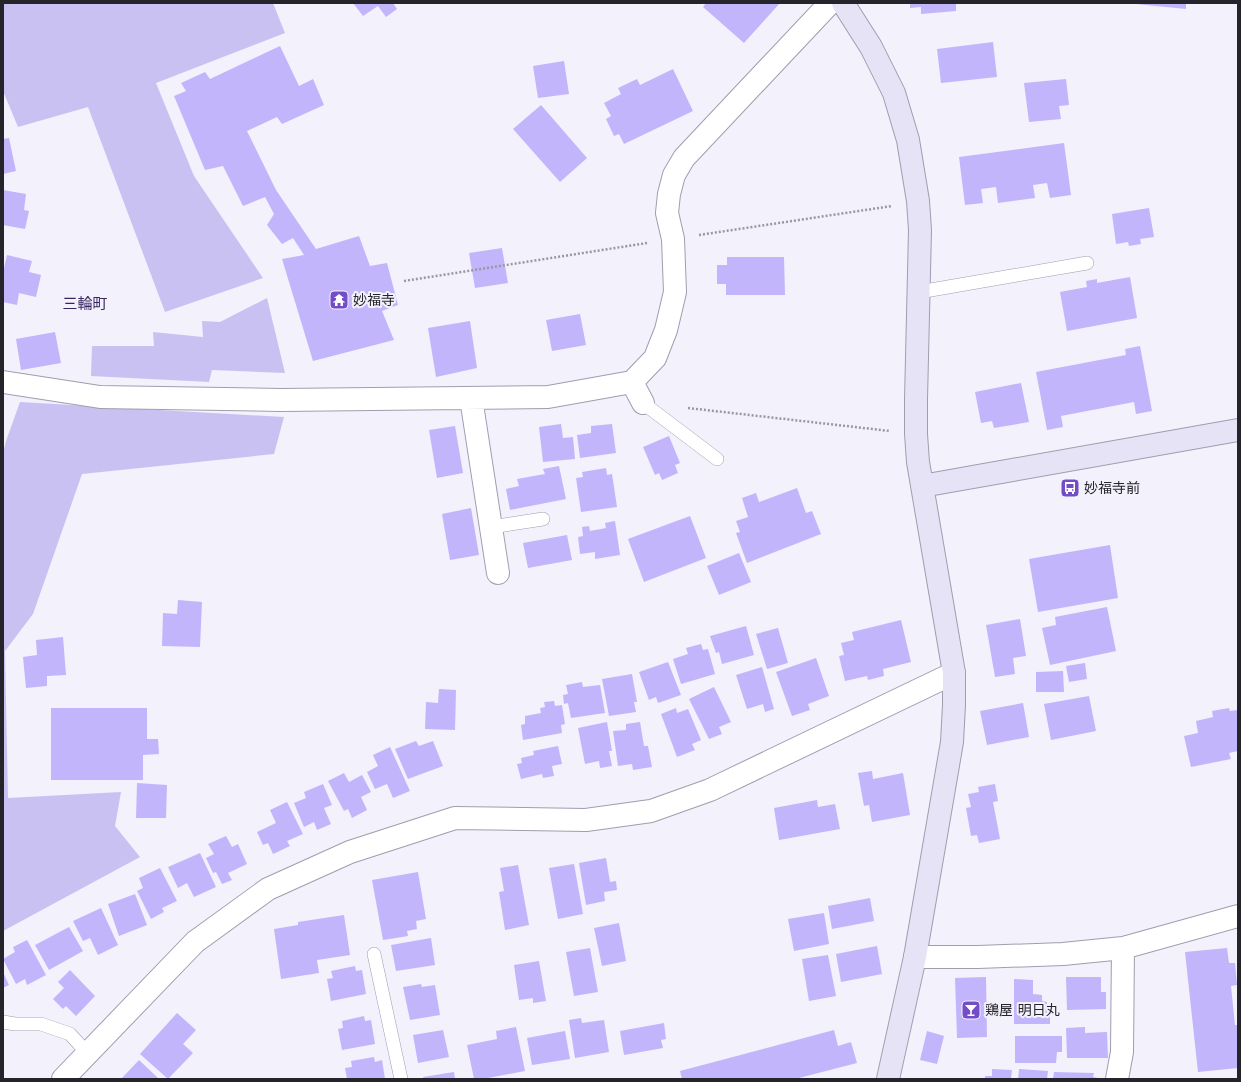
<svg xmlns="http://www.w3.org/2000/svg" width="1241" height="1082" viewBox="0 0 1241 1082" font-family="'Work Sans','Noto Sans JP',sans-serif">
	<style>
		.green { fill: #cac1f3 }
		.building { fill: #c3b5fb }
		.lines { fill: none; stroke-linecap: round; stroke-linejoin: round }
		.lane-casing { stroke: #a09dae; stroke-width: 14 }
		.street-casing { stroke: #a09dae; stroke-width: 24 }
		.secondary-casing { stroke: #a09dae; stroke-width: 24 }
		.path { stroke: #9997a0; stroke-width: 2.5; stroke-dasharray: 2 2; stroke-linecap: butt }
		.lane { stroke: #fff; stroke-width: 13 }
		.street { stroke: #fff; stroke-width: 22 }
		.secondary { stroke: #e7e3f7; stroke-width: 22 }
		.labels { text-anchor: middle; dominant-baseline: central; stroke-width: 4; stroke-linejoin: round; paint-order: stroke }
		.poi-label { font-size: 14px; fill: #26242b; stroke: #f3f1fc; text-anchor: start }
		.neighbourhood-label { font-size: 15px; fill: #372661; stroke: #f3f1fc }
	</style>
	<rect width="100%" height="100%" fill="#f3f1fc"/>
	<path class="green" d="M3 3H273L285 33 156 83 194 176 263 278 165 312 88 107 18 127 3 91Z
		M267 298 285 373 212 370 209 382 91 376 92 346H154L153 332 203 337 202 321 220 322Z
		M20 402 284 417 274 454 82 474 33 614 5 651 8 798 121 792 115 826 140 857 3 931V453L6 441Z"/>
	<path class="building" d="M353 3H393L397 9 386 17 378 6 363 16Z
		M706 3H780L744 43 703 7Z
		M910 3H956V11L921 14V7L910 8Z
		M1136 3H1186V9L1136 4Z
		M993 42 997 77 941 83 937 49Z
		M280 46 299 86 313 79 324 105 282 124 277 117 247 131 276 190 316 249 359 236 370 266 387 263 398 305 382 311 394 340 313 361 282 259 304 255 293 238 282 244 267 225 274 214 265 197 243 206 223 166 205 170 174 96 186 91 181 83 205 72 210 79Z
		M564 61 569 94 538 98 533 66Z
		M673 69 693 111 624 144 619 134 614 136 606 119 611 116 604 103 621 94 618 88 637 79 640 85Z
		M1066 79 1069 105 1059 106 1061 119 1029 122 1024 83Z
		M541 105 587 158 560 182 513 129Z
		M9 138 16 171 3 174V139Z
		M1064 143 1071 195 1050 198 1047 183 1033 185 1035 198 998 203 996 187 981 189 983 203 965 205 959 157Z
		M3 190 26 194 24 210 29 211 25 229 3 225Z
		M1149 208 1154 237 1140 239 1141 244 1129 246 1128 242 1116 244 1112 214Z
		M502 248 508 283 475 288 469 253Z
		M7 255 32 261 29 272 41 275 36 297 19 293 17 305 3 302V273Z
		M727 257H784L785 295H726V284H717V265H727Z
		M1130 277 1137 318 1067 331 1060 292 1087 287 1086 281 1097 279V283Z
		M580 314 586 345 552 351 546 320Z
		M470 321 477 368 436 377 428 328Z
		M55 332 61 363 21 370 16 339Z
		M1140 346 1152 411 1136 414 1134 402 1061 416 1063 427 1047 430 1036 372 1126 355 1125 349Z
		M1021 383 1029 422 994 428 992 421 981 423 975 392Z
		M561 424 563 438 573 437 575 459 543 462 539 427Z
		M612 424 616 453 580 458 577 435 591 433V426Z
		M455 426 463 473 437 478 429 430Z
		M669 436 680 463 675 465 678 473 662 480 659 473 655 475 643 447Z
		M559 466 566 499 510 510 506 489 519 486 517 479 545 474 543 469Z
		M606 468 607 475 612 474 617 507 581 512 576 478 583 477 582 472Z
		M797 488 806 513 812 511 821 534 747 563 736 533 740 532 736 521 748 517 742 498 756 493 759 502Z
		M471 508 479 555 450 560 442 514Z
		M690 516 706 558 644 582 628 539Z
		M615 521 620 555 595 559V552L580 554 578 537 583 536 582 527 589 526 590 531 606 528 605 523Z
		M567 535 572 560 528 568 523 543Z
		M1110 545 1118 598 1038 612 1029 559Z
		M739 553 751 582 719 595 707 566Z
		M178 600 202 602 200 647 162 646 163 613 177 614Z
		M1107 607 1116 651 1050 665 1042 628 1056 625 1055 617Z
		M1020 619 1026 656 1013 658 1015 674 995 677 986 625Z
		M901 620 911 662 883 669 884 676 868 680 867 676 845 681 839 656 844 655 841 643 854 640 852 632Z
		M746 626 754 655 722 664 719 652 716 653 710 636Z
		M778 628 788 663 767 669 756 634Z
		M63 637 66 675 47 676V686L26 688 23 657 37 655 36 640Z
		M701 644 703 650 708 649 715 674 681 684 673 659 688 654 686 648Z
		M816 658 829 696 808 704 810 710 792 716 776 672Z
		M668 662 681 695 658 703 656 697 649 700 639 672Z
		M1085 663 1087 679 1069 682 1066 666Z
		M762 667 774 709 765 712 763 704 747 709 736 675Z
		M1063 671 1064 692H1036V672Z
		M632 674 637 702H634L636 712 609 716 602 679Z
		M582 682 583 687 600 685 605 713 571 718 568 703 564 704 563 695 568 694 566 685Z
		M714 687 731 722 719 727 722 734 709 739 689 699Z
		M439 689 456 690 455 730 425 729 426 702 438 703Z
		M1089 696 1096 731 1051 740 1044 704Z
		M554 701 555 706 562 705 565 724 561 725 562 733 523 740 521 725 525 724V716L541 713 540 708 545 707 544 702Z
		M1023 703 1029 737 987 745 980 711Z
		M51 708H147V739H158L159 754 143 755V780H51Z
		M676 708 677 713 688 709 701 740 692 744 695 750 677 757 661 714Z
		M1229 708 1230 711 1238 710V751L1229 753 1231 759 1191 767 1184 736 1198 733 1196 721 1213 717 1212 711Z
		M607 722 612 751H609L612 766 600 768 599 761 585 764 578 728Z
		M640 722 644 746H648L652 767 633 770 632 764 618 766 613 731 626 730V724Z
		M416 741 419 746 433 741 443 766 408 779 395 749Z
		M558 746 562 764 552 766 554 776 543 778 542 774 521 779 517 764 522 763 521 758 534 755 533 751Z
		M390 747 410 791 393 798 387 784 375 789 367 772 378 766 373 755Z
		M872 771 873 779 903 773 910 815 872 822 869 805 864 806 858 773Z
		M344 773 349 782 362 775 371 792 361 797 367 810 352 818 348 809 344 811 328 781Z
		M137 783 167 785 166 818H136Z
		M323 784 332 805 324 808 331 824 317 830 314 822 304 827 294 803 306 798 304 792Z
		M995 784 998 801 993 802 1000 839 979 843 977 835 971 836 966 808 971 807 968 794 979 792 978 787Z
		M817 800 818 807 835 804 840 829 779 840 774 808Z
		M287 802 303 834 287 841 290 846 273 854 268 843 263 845 257 832 276 823 270 810Z
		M226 836 232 847 238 844 247 864 228 873 232 880 222 884 216 872 213 873 206 858 214 854 208 844Z
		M200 853 216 887 194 897 187 883 178 888 168 867Z
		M606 858 610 882 616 881 617 890 604 892 605 901 586 905 579 863Z
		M574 864 583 914 558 919 549 868Z
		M518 865 529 925 505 930 499 892 504 891 500 868Z
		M160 868 177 901 162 908 164 912 151 919 137 891 143 888 139 878Z
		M418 872 426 919 416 921 417 929 407 931 408 936 383 940 372 880Z
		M135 894 147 925 119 936 108 904Z
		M870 898 874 921 832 929 828 906Z
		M101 908 118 945 98 955 90 938 83 941 73 921Z
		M824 913 829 944 794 951 788 919Z
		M344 915 350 955 317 960 319 973 281 979 274 929 298 925V922Z
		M619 923 626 961 602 966 594 928Z
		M69 927 83 951 49 970 35 945Z
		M431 938 435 965 396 971 391 945Z
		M27 940 46 975 27 985 25 979 16 984 3 959 15 952 13 947Z
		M877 946 882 974 841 982 836 954Z
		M590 948 598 992 574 996 566 952Z
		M1227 948 1229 963H1235L1237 985 1231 986 1235 1025H1238V1068L1198 1072 1185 952Z
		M828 955 836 996 809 1001 802 959Z
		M539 961 546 1001 533 1003V998L519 1000 514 965Z
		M355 966 356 971 362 970 366 994 331 1001 327 979 333 978 331 971Z
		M70 970 95 996 76 1016 66 1006 63 1009 53 999 64 988 58 982Z
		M3 972 9 985 3 988Z
		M986 977 987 1037 957 1038 955 978Z
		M1066 977H1101V992H1106V1009L1067 1010Z
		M1014 979 1033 980V994L1042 995V1001L1047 1002V1010H1050V1024H1014Z
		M421 984 422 987 435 985 440 1015 410 1020 403 987Z
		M177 1013 196 1030 183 1044 193 1053 168 1079 140 1054Z
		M364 1016 365 1021 371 1020 375 1044 342 1050 338 1029 343 1028 342 1021Z
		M581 1018 582 1023 604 1020 609 1052 575 1058 569 1020Z
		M664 1023 666 1039 661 1040 663 1048 624 1055 620 1031Z
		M516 1027 525 1071 483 1079H474L467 1045 497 1039 496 1031Z
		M1085 1027V1033L1107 1032 1108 1058H1067L1066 1028Z
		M443 1030 449 1057 418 1063 413 1035Z
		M834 1030 838 1046 851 1042 857 1063 795 1079H682L680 1071Z
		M565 1031 570 1059 532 1065 527 1038Z
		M927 1031 944 1036 937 1064 920 1060Z
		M1015 1036H1062V1052H1057L1056 1063H1015Z
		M374 1057 375 1062 382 1060 385 1079H347L345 1068 352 1067 351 1061Z
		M139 1060 159 1079H123L122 1078Z
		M992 1069 1012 1070 1011 1079H985V1076H992Z
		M1019 1069 1048 1071 1047 1079H1018Z
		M454 1072 455 1079H424L423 1077Z
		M1054 1072 1094 1073 1093 1077 1098 1078V1079H1053Z"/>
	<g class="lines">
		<g class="lane-casing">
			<path id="lane" d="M919 292 1087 263
				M643 403 717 459
				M491 527 543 519
				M374 954 401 1079
				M3 1022 15 1024H41L70 1034 88 1054"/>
		</g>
		<g class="street-casing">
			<path id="street" d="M3 382 100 397 281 400 548 397 632 382 655 358 666 330 675 292 673 239 667 213 669 194 674 175 684 158 830 3
				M632 382 643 403
				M471 398 498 573
				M915 957H978L1063 954 1123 948 1238 916
				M63 1079 195 942 268 889 350 852 455 818 586 820 651 811 710 790 954 673
				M1117 1079 1122 1052 1123 948"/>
		</g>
		<g class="secondary-casing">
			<path id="secondary" d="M843 3 871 47 894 93 908 140 918 201 920 230 916 400V434L918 462 954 673V705L952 742 915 957 888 1079
				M922 486 1238 430"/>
		</g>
		<path class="path" d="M699 235 892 206
			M404 281 647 243
			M688 408 890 431"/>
		<use href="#lane" class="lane"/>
		<use href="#street" class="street"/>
		<use href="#secondary" class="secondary"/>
	</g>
	<defs>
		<g id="temple-square" transform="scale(1)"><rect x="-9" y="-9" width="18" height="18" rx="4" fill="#724dc6" stroke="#f3f1fc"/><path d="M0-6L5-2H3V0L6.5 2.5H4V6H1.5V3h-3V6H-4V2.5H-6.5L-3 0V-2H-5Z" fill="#fff"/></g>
		<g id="bus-square" transform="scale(1)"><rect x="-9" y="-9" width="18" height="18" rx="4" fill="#724dc6" stroke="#f3f1fc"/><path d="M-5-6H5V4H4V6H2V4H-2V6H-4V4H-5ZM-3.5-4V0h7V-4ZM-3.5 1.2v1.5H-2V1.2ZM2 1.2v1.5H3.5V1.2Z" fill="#fff"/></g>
		<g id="bar-square" transform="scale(1)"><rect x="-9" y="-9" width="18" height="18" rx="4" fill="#724dc6" stroke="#f3f1fc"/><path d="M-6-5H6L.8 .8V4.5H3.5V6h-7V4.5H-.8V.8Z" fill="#fff"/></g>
	</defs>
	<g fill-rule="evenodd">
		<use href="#temple-square" x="339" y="300"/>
		<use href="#bus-square" x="1070" y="488"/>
		<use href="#bar-square" x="971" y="1010"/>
	</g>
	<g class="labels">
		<g class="poi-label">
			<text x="353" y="300">妙福寺</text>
			<text x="1084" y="488">妙福寺前</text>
			<text x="985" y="1010">鶏屋 明日丸</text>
		</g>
		<g class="neighbourhood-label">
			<text x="85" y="304">三輪町</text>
		</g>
	</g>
	<rect width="1241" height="1082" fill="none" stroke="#26242b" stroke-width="8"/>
</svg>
